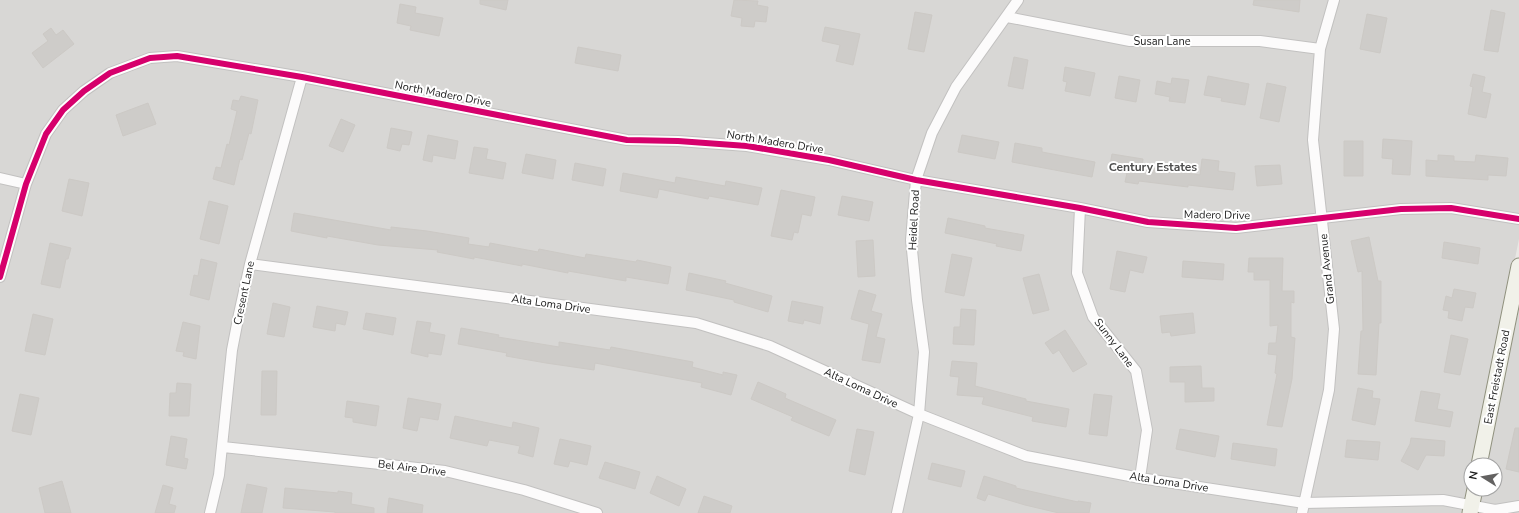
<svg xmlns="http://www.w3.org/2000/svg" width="1519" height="513" viewBox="0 0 1519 513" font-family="'Nunito Sans',sans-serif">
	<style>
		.residential { fill: #d8d7d5 }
		.building { fill: #ceccc9; stroke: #ccc9c5 }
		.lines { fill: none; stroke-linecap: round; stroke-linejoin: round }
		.street-casing { stroke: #c2c1c0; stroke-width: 12 }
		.secondary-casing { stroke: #90917e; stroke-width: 17 }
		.street { stroke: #fcfbfb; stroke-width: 10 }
		.secondary { stroke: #f1f1e9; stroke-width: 15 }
		.cycleway-casing { stroke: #fff; stroke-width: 8 }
		.cycleway { stroke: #d6006c; stroke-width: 6 }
		.labels { text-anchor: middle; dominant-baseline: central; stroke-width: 4; stroke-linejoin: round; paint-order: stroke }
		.street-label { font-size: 11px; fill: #1b1b1b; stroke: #fff }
		.neighbourhood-label { font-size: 12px; font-weight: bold; fill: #4e4e4e; stroke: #fff }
	</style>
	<rect width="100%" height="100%" fill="#e9e7e4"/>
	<path class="residential" d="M0 0H1519V239L1473 465H1471V474L1463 513H0Z
		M1519 308V513H1477L1482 489H1495V465H1487Z"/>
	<path class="building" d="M480 0H508L506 10 480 4Z
		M734 0 758 1 757 5 768 7 766 22 755 21 754 27 741 26 742 18 731 16Z
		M1254 0H1300L1299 12 1253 5Z
		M400 4 416 7 415 13 443 18 439 36 410 30 411 26 397 23Z
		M1491 10 1505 13 1498 52 1484 50Z
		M915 12 932 15 924 52 908 49Z
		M1367 14 1387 18 1380 53 1360 49Z
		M825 27 860 34 853 65 836 61 840 45 822 41Z
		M51 28 56 35 63 30 74 44 43 68 32 53 48 41 43 34Z
		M578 47 621 55 618 71 575 63Z
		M1014 57 1028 60 1023 89 1008 86Z
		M1065 67 1095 73 1090 96 1065 91 1067 82 1063 81Z
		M1473 74 1485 77 1482 92 1491 94 1486 118 1468 114 1473 87 1470 86Z
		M1119 76 1140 80 1136 102 1115 98Z
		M1208 76 1249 84 1245 105 1221 101 1222 98 1204 95Z
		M1172 78 1189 80 1185 103 1169 101 1170 97 1155 94 1157 81 1171 84Z
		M1267 83 1286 87 1279 122 1260 118Z
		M241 96 258 100 251 134 249 133 242 160 240 159 234 185 213 179 216 167 221 168 227 144 229 145 237 111 231 109 233 100 239 101Z
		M148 103 156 124 123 136 116 115Z
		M341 119 355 125 343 152 329 146Z
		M391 128 412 132 409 145 402 144 400 151 387 148Z
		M428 135 458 141 455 159 433 155 432 162 423 160Z
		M962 135 999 142 995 159 958 152Z
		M1383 139 1412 141 1410 175 1392 174 1393 159 1382 158Z
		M1344 141H1363V176H1344Z
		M1015 143 1042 148V152L1095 162 1092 177 1012 162Z
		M474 147 488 149 486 159 506 163 503 179 469 173Z
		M526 154 556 160 553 179 522 173Z
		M1112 154 1143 159 1142 167 1200 175 1202 159 1219 161 1218 171 1235 173 1233 190 1188 185V187L1139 181 1138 184 1125 182 1127 173 1109 170Z
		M1438 155 1454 156V161L1475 162 1476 155 1508 158 1506 176 1488 175V180L1426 176V160L1438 161Z
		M575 163 606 169 603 186 572 180Z
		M1280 165 1282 184 1257 186 1255 166Z
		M623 173 675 183 676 177 725 186 726 181 762 188 758 205 709 196 708 199 659 189 657 198 620 191Z
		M69 179 89 183 82 216 62 211Z
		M781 190 815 197 811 216 802 214 798 233 794 232 792 240 771 236Z
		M842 196 873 202 869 221 838 215Z
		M209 201 228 206 219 244 200 239Z
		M294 213 391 230V227L427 231 469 238 468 244 489 247 490 243 538 252 539 249 585 258 586 254 636 262 637 260 671 267 668 284 626 277V281L568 271V273L522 264V266L474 257V259L437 252 438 250 378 245 327 236V238L291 231Z
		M948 218 985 226V228L1024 235 1021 251 996 246 997 244 945 233Z
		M1369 237 1378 281H1381V323H1379L1376 375 1358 374 1361 331H1363L1362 271 1358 272 1351 241Z
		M873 240 875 276 858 277 856 241Z
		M1444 242 1480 248 1478 264 1442 258Z
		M50 243 71 248 68 259H66L60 288 41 284Z
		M1117 251 1147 257 1143 273 1130 270 1125 292 1110 289Z
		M952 254 972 258 964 296 945 292Z
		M1249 258H1283L1282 291H1294V303L1291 302V337L1295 338 1292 379 1282 427 1267 425 1277 374 1275 373 1277 355 1268 354 1269 343H1276L1278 325 1270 326V280H1254V272H1248Z
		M201 259 217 263 209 300 190 295 194 275 198 276Z
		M1183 261 1224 264 1223 280 1182 277Z
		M689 273 726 281 725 283 772 296 768 312 734 302V300L686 290Z
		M1039 274 1049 310 1033 314 1023 278Z
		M1454 289 1476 293 1473 308 1465 307 1462 321 1448 318 1449 311 1443 310 1446 296 1452 298Z
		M859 290 876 295 871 311 882 314 876 337 885 339 880 363 862 360 869 324 851 319Z
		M792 301 823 307 820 324 804 320 803 324 788 321Z
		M273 303 290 307 284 337 267 334Z
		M317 306 348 312 345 325 336 323 335 331 313 327Z
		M961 309 976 310 974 345 953 344 954 327H960Z
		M366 313 396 318 393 335 363 329Z
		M1193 313 1195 333 1171 336 1170 332 1162 333 1160 316Z
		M33 314 53 319 45 355 25 351Z
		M417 321 431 323 429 332 445 335 441 355 428 353V357L411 353Z
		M183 322 200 326 196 359 183 356 184 352 176 351Z
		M461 328 499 335 498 337 559 347V342L610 350 611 347 693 362 692 367 723 375V372L737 375 731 395 701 387 702 383 595 363 594 370 546 363 506 356 507 353 458 344Z
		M1065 330 1087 364 1073 372 1059 350 1053 354 1045 343Z
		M1451 335 1468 339 1460 375 1444 372Z
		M952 361 977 363 975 386 1026 399V401L1069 409 1066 427 1032 421 1033 417 982 404 984 397 957 395 959 377 950 376Z
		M1201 366 1202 388H1214V401L1185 402V382H1170V367Z
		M262 371H277L276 415H261Z
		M758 382 786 394 785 398 836 420 829 436 791 420 793 417 751 399Z
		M177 383 191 384 189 416H169L170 393H176Z
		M1358 388 1373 391 1372 398 1380 399 1375 425 1352 420Z
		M1421 391 1440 394 1437 409 1453 412 1450 427 1415 421Z
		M20 394 39 398 31 435 12 431Z
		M1094 394 1112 396 1107 436 1089 434Z
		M408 398 441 404 438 420 420 417 417 431 403 428Z
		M347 401 379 406 376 426 353 422V418L345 417Z
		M455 416 512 428 513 422 539 428 533 457 518 453 520 446 489 440 487 446 450 438Z
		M1515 428H1519V472L1506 469Z
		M857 429 874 432 865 475 849 471Z
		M1180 429 1219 436 1215 457 1176 449Z
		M171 436 187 439 184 458 188 459 186 469 166 465Z
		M1411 438 1445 441 1444 456 1426 455 1418 470 1401 461 1410 444Z
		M560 439 591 446 587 465 570 461 568 467 554 464Z
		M1347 440 1380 442 1378 460 1345 457Z
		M1233 443 1277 449 1275 466 1231 459Z
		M605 462 640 472 635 489 599 478Z
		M932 463 965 471 961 487 928 479Z
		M657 476 686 489 679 506 650 493Z
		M984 476 1016 486V488L1078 502V501L1091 503 1089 513H1059L1025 505 988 494 985 501 977 498Z
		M62 481 71 513H45L39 488Z
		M247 484 267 488 262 513H241Z
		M163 485 173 488 169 504 176 506 174 513H155Z
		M285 488 338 493V491L352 493 351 504 374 508V513H335V512L283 508Z
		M704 496 732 506 730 513H698Z
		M389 498 423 505 422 513H387Z"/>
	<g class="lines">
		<g class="street-casing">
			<path id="street" d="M1007 17 1130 41H1260L1320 49
				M0 178 26 184
				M1080 208 1077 273 1093 317 1136 371 1147 430 1140 478
				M250 264 696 323 770 346 919 414 1026 456 1140 478 1304 503 1443 500 1495 510 1500 513
				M0 277 26 184 46 134 63 110 84 91 110 73 150 58 177 56 302 77 627 140 678 141 747 146 829 160 916 180 1080 208 1148 222 1236 228 1401 209 1451 208 1519 219
				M223 447 445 471 524 490 597 513
				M1495 510 1519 506
				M210 513 219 475 232 350 239 314 250 264 302 77
				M897 513 919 414 924 352 917 300 911 240 916 180 932 133 956 87 1018 0
				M1302 513 1329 390 1334 329 1313 140 1320 49 1334 0"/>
		</g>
		<g class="secondary-casing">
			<path id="secondary" d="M1479 465 1519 266
				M1470 513 1475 489"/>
		</g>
		<use href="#street" class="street"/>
		<use href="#secondary" class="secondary"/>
		<g class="cycleway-casing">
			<path id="cycleway" d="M0 277 26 184 46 134 63 110 84 91 110 73 150 58 177 56 302 77 627 140 678 141 747 146 829 160 916 180 1080 208 1148 222 1236 228 1401 209 1451 208 1519 219"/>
		</g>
		<use href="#cycleway" class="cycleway"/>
	</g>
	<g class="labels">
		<g class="street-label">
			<text x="1162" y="41">Susan Lane</text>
			<text transform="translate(443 94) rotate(11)">North Madero Drive</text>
			<text transform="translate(775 142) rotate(9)">North Madero Drive</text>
			<text transform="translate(1217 215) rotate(1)">Madero Drive</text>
			<text transform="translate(914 220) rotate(-87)">Heidel Road</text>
			<text transform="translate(1327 269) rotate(-96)">Grand Avenue</text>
			<text transform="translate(244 293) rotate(-78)">Cresent Lane</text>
			<text transform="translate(551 304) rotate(8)">Alta Loma Drive</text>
			<text transform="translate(1114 343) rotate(53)">Sunny Lane</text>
			<text transform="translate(1497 377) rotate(-79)">East Freistadt Road</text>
			<text transform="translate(861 388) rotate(25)">Alta Loma Drive</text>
			<text transform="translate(412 468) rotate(7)">Bel Aire Drive</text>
			<text transform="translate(1169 482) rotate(9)">Alta Loma Drive</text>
		</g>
		<g class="neighbourhood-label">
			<text x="1153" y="167">Century Estates</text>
		</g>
	</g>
	<g transform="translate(1483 477) rotate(281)"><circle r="19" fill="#ffffff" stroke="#a4a4a4"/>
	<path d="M0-3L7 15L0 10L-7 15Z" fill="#636261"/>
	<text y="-6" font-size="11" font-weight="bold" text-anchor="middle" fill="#1b1b1b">N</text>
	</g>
</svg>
